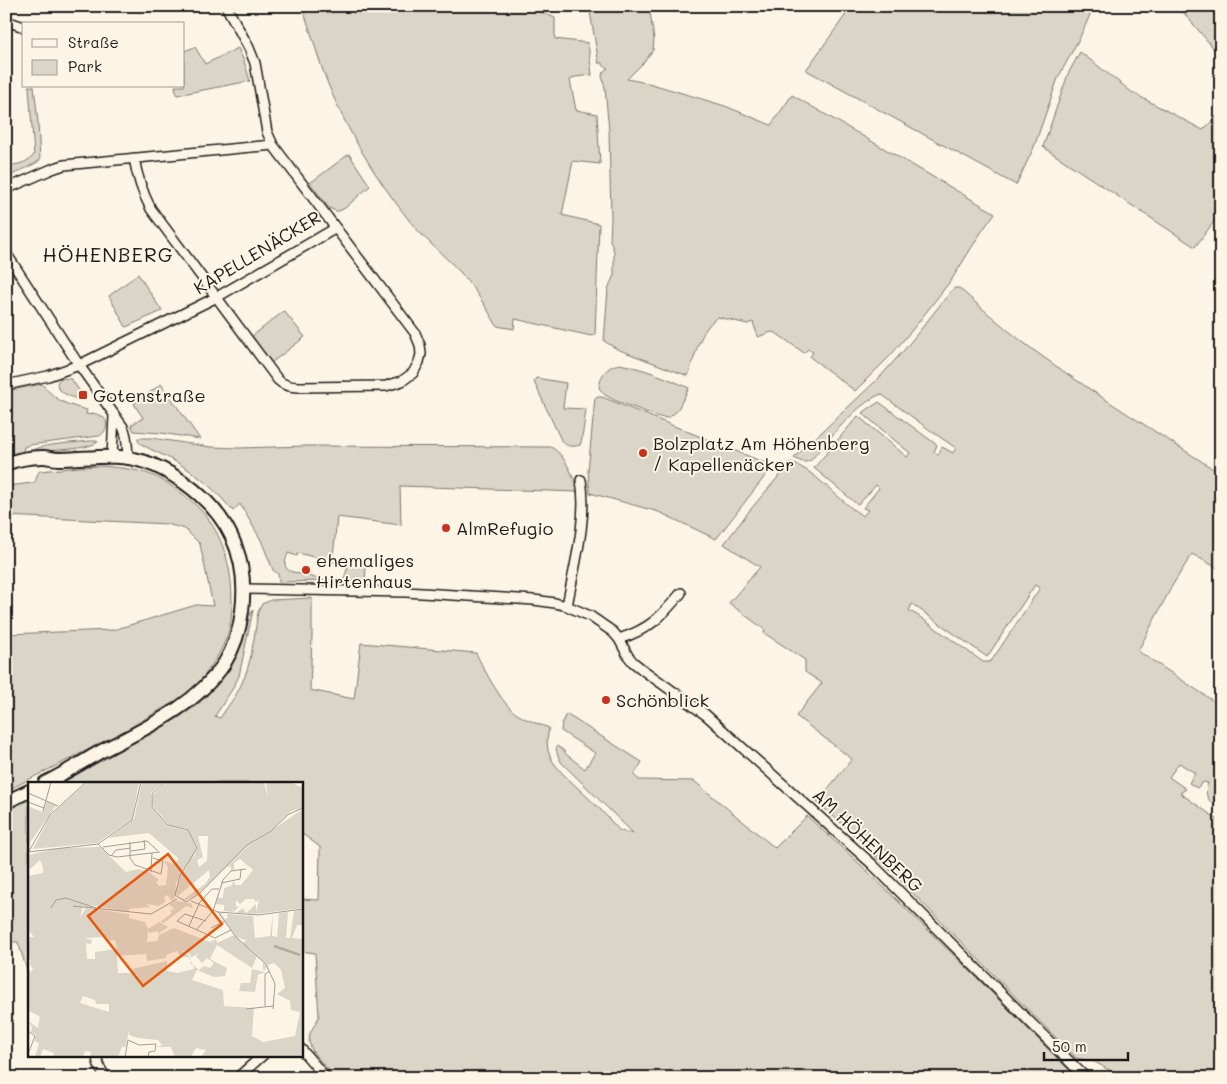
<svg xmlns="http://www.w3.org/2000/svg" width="1227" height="1084" viewBox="0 0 1227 1084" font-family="Mali,sans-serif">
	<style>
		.green { fill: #dbd5c8; stroke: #7c7872; fill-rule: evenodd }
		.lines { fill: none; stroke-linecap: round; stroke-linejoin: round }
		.minor-casing { stroke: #1c1c1c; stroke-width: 12 }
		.secondary-casing { stroke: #1c1c1c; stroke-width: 16 }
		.minor { stroke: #fcf5e5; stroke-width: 9 }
		.secondary { stroke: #fcf5e5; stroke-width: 12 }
		.poi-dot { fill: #c8321e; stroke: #fcf5e5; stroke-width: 2 }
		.labels { text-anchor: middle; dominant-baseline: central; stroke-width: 4; stroke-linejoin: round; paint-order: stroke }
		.street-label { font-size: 18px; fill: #1c1c1c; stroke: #fcf5e5 }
		.poi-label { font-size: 18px; fill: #1c1c1c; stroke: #fcf5e5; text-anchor: start }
		.quarter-label { font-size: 20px; letter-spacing: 1px; fill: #1c1c1c; stroke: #fcf5e5 }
		.inset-river { fill: none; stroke: #b0aba1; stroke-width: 2.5 }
		.inset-road { fill: none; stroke: #a29e95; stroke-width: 1 }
		.view { fill: #e8590c; fill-opacity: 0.15; stroke: #e8590c; stroke-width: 2.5 }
		.inset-edge { fill: none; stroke: #1c1c1c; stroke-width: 2.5 }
	</style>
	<rect width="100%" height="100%" fill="#fcf5e5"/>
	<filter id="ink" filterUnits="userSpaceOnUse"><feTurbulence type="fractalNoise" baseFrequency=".02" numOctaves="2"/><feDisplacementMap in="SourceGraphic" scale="10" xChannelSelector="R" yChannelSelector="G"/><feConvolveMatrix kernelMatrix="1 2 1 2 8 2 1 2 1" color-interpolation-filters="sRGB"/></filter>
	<g filter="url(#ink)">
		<path class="green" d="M300 6H541V12L555 18V39L588 43 592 75 575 77 570 80 576 110 597 114 600 164 573 161 562 215 599 224 595 335 591 336 515 319 514 329 497 326C486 307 475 289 461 273 442 253 421 237 405 215 374 175 347 131 328 84 319 62 313 38 305 15Z
			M589 6H649L654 39 653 50 644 62 627 79 652 84 725 106 771 125 792 95 995 213 982 231 952 279 917 324 891 355 855 391 810 357 813 352 808 349 804 353 776 333 771 332 758 337 753 322 747 324 718 317C700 328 695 357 688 376L617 349 604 341 608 289 614 275V251L610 240 611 219 609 131 605 88 602 76 603 72 608 68 604 66 601 62 599 64Z
			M852 6H1094L1080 37 1058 78 1034 147 1016 185 806 70Z
			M1178 6H1221V57Z
			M195 47 205 64 238 48 245 64 250 81 177 95 175 86H184V51Z
			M1080 52 1133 93 1203 130 1221 112V212L1195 247 1043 147 1068 74Z
			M28 86H34L38 122 40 160 36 163 6 178V166C16 165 28 163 34 155L29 87Z
			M349 154 370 186 345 208 339 211H336L329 208 310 183Z
			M138 274 162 311 126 327 109 296Z
			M955 288H959C985 311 1011 334 1039 354 1097 396 1160 434 1221 474V570L1192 554 1172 586 1138 651 1221 706V755L1217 761 1221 764V810C1210 802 1203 798 1208 783L1203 782 1197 788 1189 783 1195 773 1179 763 1169 777 1186 789 1180 793 1221 822V1078H1123L1095 1062 1076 1058 1073 1055 884 864 872 854 880 856 893 862V854C882 847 870 846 859 839L817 802 852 759 796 716 822 683 805 672V660L764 633 765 630 729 603 760 567 724 544 750 510 790 463C811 466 842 504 863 516L868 510 863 508 879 488 876 485 858 505 814 468 858 416 907 457 910 453 862 413 879 402 937 445 934 452 938 455 942 447 953 453 956 448 934 433 881 394C856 404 829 440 811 460 804 464 800 461 794 458L878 379 905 349 952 290ZM1035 585 1040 588 992 660 989 662H983L917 615 909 611 912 604 987 657Z
			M284 311 305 337 271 363 251 337Z
			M619 364C643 368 667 378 689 388L677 411 668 418 659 417 614 400 605 395 599 388C601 374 606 367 619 364Z
			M61 378 71 379 84 397V400C75 400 47 389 61 378Z
			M536 378 566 383 563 408 586 409 582 439 580 445C573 447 568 447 562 442L534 382Z
			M42 384C57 402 65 404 87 410L86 414 92 415V413C95 414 98 414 101 416 110 420 107 433 99 436L29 445 24 447 23 453 21 455 6 457V391Z
			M161 384 200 439 161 433 134 431 131 425 143 418 134 404Z
			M599 397H602L773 466 716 539 659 512 590 493 588 471 595 398Z
			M138 438H151L211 447 239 448 307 446 551 447C567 456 572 476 579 492L400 486 401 525 337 517 334 548 332 558 363 564 366 566 365 581 343 582 348 566 298 553 297 556 288 553C285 562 282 569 293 572L326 581 279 582 278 574 273 570 261 540 240 504 233 511C217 492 198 474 176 462 165 455 152 451 141 444L138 441Z
			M89 441H96L98 442C86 450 52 450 36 452H33V450C44 444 75 443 89 441Z
			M102 466C121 468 141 469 158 478 175 487 193 500 206 516 225 541 232 570 232 602 232 614 231 627 226 639 217 660 203 680 186 695L117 735 6 791V634L113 630 196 605 213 606 200 544 185 529 167 524 6 516V486L33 483C38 480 36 473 40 471L80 467Z
			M312 598V635L310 690 354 699 361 643 476 653C483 668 503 706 517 714 526 720 539 724 549 728L547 740 548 751 553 762 562 773 600 809 620 831 633 833 561 762C559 757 555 752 557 746L563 750 567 755 585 769 595 753 561 731 562 722 566 714 642 762 634 775 639 780 694 781 775 848 807 816 861 865 967 968 1077 1078H335L313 1052 309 1042 310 1033 319 1017 315 953 301 951V899L319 900 320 847 301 833V783H62L163 726 193 708 206 697 229 668 242 642 249 616 253 610 239 676 233 688 215 716 220 718C227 707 236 697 241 685 252 663 254 636 258 612L262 604 271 600Z
			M29 799V977L18 942H6V811Z"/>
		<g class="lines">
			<g class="minor-casing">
				<path id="minor" d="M6 21 24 27
					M134 158C137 176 142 192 151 209L278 380C284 386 291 387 299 387L386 386 402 381 413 373 419 362 421 354 420 345 415 333 273 145 267 132 255 63 249 48 226 6
					M6 189 52 169 64 165 273 145
					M6 253 79 365 123 427C128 437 127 447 128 458
					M6 385 48 376 79 365 217 297 336 228
					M112 457 114 415
					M244 589 406 592 534 600 555 603 567 606 590 616 613 632 619 639 628 656 633 662 643 670 706 715 872 864 1086 1078
					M567 606C574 567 588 518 581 480
					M619 639C650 629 661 617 681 593
					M301 1049 326 1078
					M97 1055C97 1064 101 1070 106 1078
					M237 1078 263 1055"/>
			</g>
			<g class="secondary-casing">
				<path id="secondary" d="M6 464C18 459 31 457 43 457 48 457 53 459 58 459 87 459 117 452 145 462 158 466 170 473 182 481 228 513 249 555 242 611 240 629 234 648 224 664 194 708 143 729 98 753 81 763 63 774 45 783
					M6 802 29 791"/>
			</g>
			<use href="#minor" class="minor"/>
			<use href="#secondary" class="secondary"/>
		</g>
	</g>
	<g class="poi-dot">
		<rect x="78" y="390" width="10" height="10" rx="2.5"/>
		<circle cx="643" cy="453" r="5"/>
		<circle cx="446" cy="528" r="5"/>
		<circle cx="306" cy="570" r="5"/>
		<circle cx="606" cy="700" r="5"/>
	</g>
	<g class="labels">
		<g class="street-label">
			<text transform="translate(257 252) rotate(-31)">KAPELLENÄCKER</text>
			<text transform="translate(868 840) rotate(43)">AM HÖHENBERG</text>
		</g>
		<g class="poi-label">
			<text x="93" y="395">Gotenstraße</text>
			<text x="653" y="443">Bolzplatz Am Höhenberg<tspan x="653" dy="21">/ Kapellenäcker</tspan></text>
			<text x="456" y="528">AlmRefugio</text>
			<text x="316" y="560">ehemaliges<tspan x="316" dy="21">Hirtenhaus</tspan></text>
			<text x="616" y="700">Schönblick</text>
		</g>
		<g class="quarter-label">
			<text x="108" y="254">HÖHENBERG</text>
		</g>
	</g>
	<g transform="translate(28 782)">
		<rect width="275" height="275" fill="#fcf5e5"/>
		<path d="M59 0H111L104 37 69 61 5 67 22 34ZM114 0H136L123 11V24L140 44 160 49 168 65 166 74 148 101 147 117 144 119 139 113 136 115 138 119 131 124 118 122 122 125 101 127V130L62 123 67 126 55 125 52 135 58 126 101 132V136L117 140 120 147 131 140 140 145 130 152V149L121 151 120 148 119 160 129 159 131 153 146 146 182 160 188 157 189 161 206 153 203 149 216 163 215 160 219 159 209 155 191 132 192 130H197L193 132 197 137 200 136 199 132 225 134 227 156 242 154 245 132 244 154 249 155 251 131 260 130 258 156H262L266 129 275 127V143H269L264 156 275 157V275H173L178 268 168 266 163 275H147L143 265H129L134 263 130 258 110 256 101 253V248L98 265H94L90 275H62L63 270 57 269 55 275H25L26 271 15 267 12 275H7L11 261 6 259 8 253 3 250 4 245 0 239 10 246 12 235 0 228V187L3 190 5 187 1 181 3 178H0V155H6L0 147V94L15 91V85L12 78 0 89V73L31 66 72 65 98 90 110 87 121 90 131 98 128 100 131 104 138 103 140 85 136 79 146 82 151 77 121 51 80 56 106 37ZM77 155V159L87 158 89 167 67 170V177H59L58 161 63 162 64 158 57 156ZM218 162 240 183 246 181 253 188 257 206 249 212 262 219 263 228 272 230 267 254 235 260 224 254 226 226 196 224 195 208 164 198 169 188 186 195 197 194 199 186 182 177 189 163 224 186 229 174 235 180V188H238L236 185 241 188 235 179ZM149 169 153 175H162L166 187 149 191 139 189V179L104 187V191H90L89 174 118 172 119 179 138 176V173ZM154 169H159L164 175 172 171 168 174 174 181 179 176 186 181 182 186 176 184 171 188 163 182V175ZM55 214 67 218 68 222H81V230L52 221ZM138 0H236L240 16 238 0H262L275 6V26L263 29 246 46 227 58 169 113 156 119 147 111 156 87 167 74 169 64 159 47 142 44 124 23V14ZM170 54H180L179 79 171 85 169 78 175 75ZM181 88 182 95 177 102 156 117 150 114ZM19 19 28 24 3 59 0 68V24L14 30ZM275 27V126L228 132 208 131 215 126 218 131 228 122V130L231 118 228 120 226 117H218L212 122 208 118V125L211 124 206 130 204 127 205 130 196 129V123L188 122 189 116H195L196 106 203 104 206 99 207 103H213L225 88 212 77 206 81V88L203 89V84L198 85 220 64ZM147 119 163 121 165 126 158 124 136 141 132 140 144 131 142 129 146 126 141 123ZM224 187 237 190 230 193 227 210 211 209 213 201H222Z" fill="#dbd5c8" fill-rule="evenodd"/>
		<path class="inset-river" d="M246 164 272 173"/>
		<path class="inset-road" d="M137 0 124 12V25L140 43 160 48 169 66 152 94 147 113 158 120 171 112M0 11 30 24M0 20 16 26M15 29 23 0M102 60V76L107 83 133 92 135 79 125 76M70 62 81 73 89 75 132 70M75 65 119 59 130 69M1 69 22 33 58 0M103 69 117 67 116 58M0 70 70 62 104 38 113 0M83 74 88 68 103 66M123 90 124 71M193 101 212 97 213 88M171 112 219 63 243 49 261 32 275 26M163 119 190 130 208 155 238 182 247 202 245 227M45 124 123 132 149 117M23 126 28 118 38 116 68 126M190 130 230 133 275 127M178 139 157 132 149 139 187 156 203 148M161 144 172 120 184 107H191M183 146 197 139M169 147 185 129 195 98 203 89 218 87M237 224V192L242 189M218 227 245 224M0 249 7 254 0 272M97 275 100 258 111 263 128 262 127 269 121 270 120 275"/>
		<path class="view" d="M140 72 194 142 115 204 60 134Z"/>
		<rect width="275" height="275" class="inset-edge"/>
	</g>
	<rect width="1227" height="1084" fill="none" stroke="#fcf5e5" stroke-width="25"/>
	<rect x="12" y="12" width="1202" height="1059" fill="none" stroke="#1c1c1c" stroke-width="2" filter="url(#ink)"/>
	<rect x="22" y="22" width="162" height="65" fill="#fcf5e5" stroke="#a29e95"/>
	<rect x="32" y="39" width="25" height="8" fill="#fcf5e5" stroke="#a29e95"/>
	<text x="68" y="48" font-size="15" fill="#1c1c1c">Straße</text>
	<rect x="32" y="60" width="25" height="15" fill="#dbd5c8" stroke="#a29e95"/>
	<text x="68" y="72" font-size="15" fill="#1c1c1c">Park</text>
	<path d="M1044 1052v8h84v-8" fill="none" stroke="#1c1c1c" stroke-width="2.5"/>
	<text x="1052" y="1052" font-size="15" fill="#1c1c1c" stroke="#fcf5e5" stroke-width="4" paint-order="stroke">50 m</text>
</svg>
